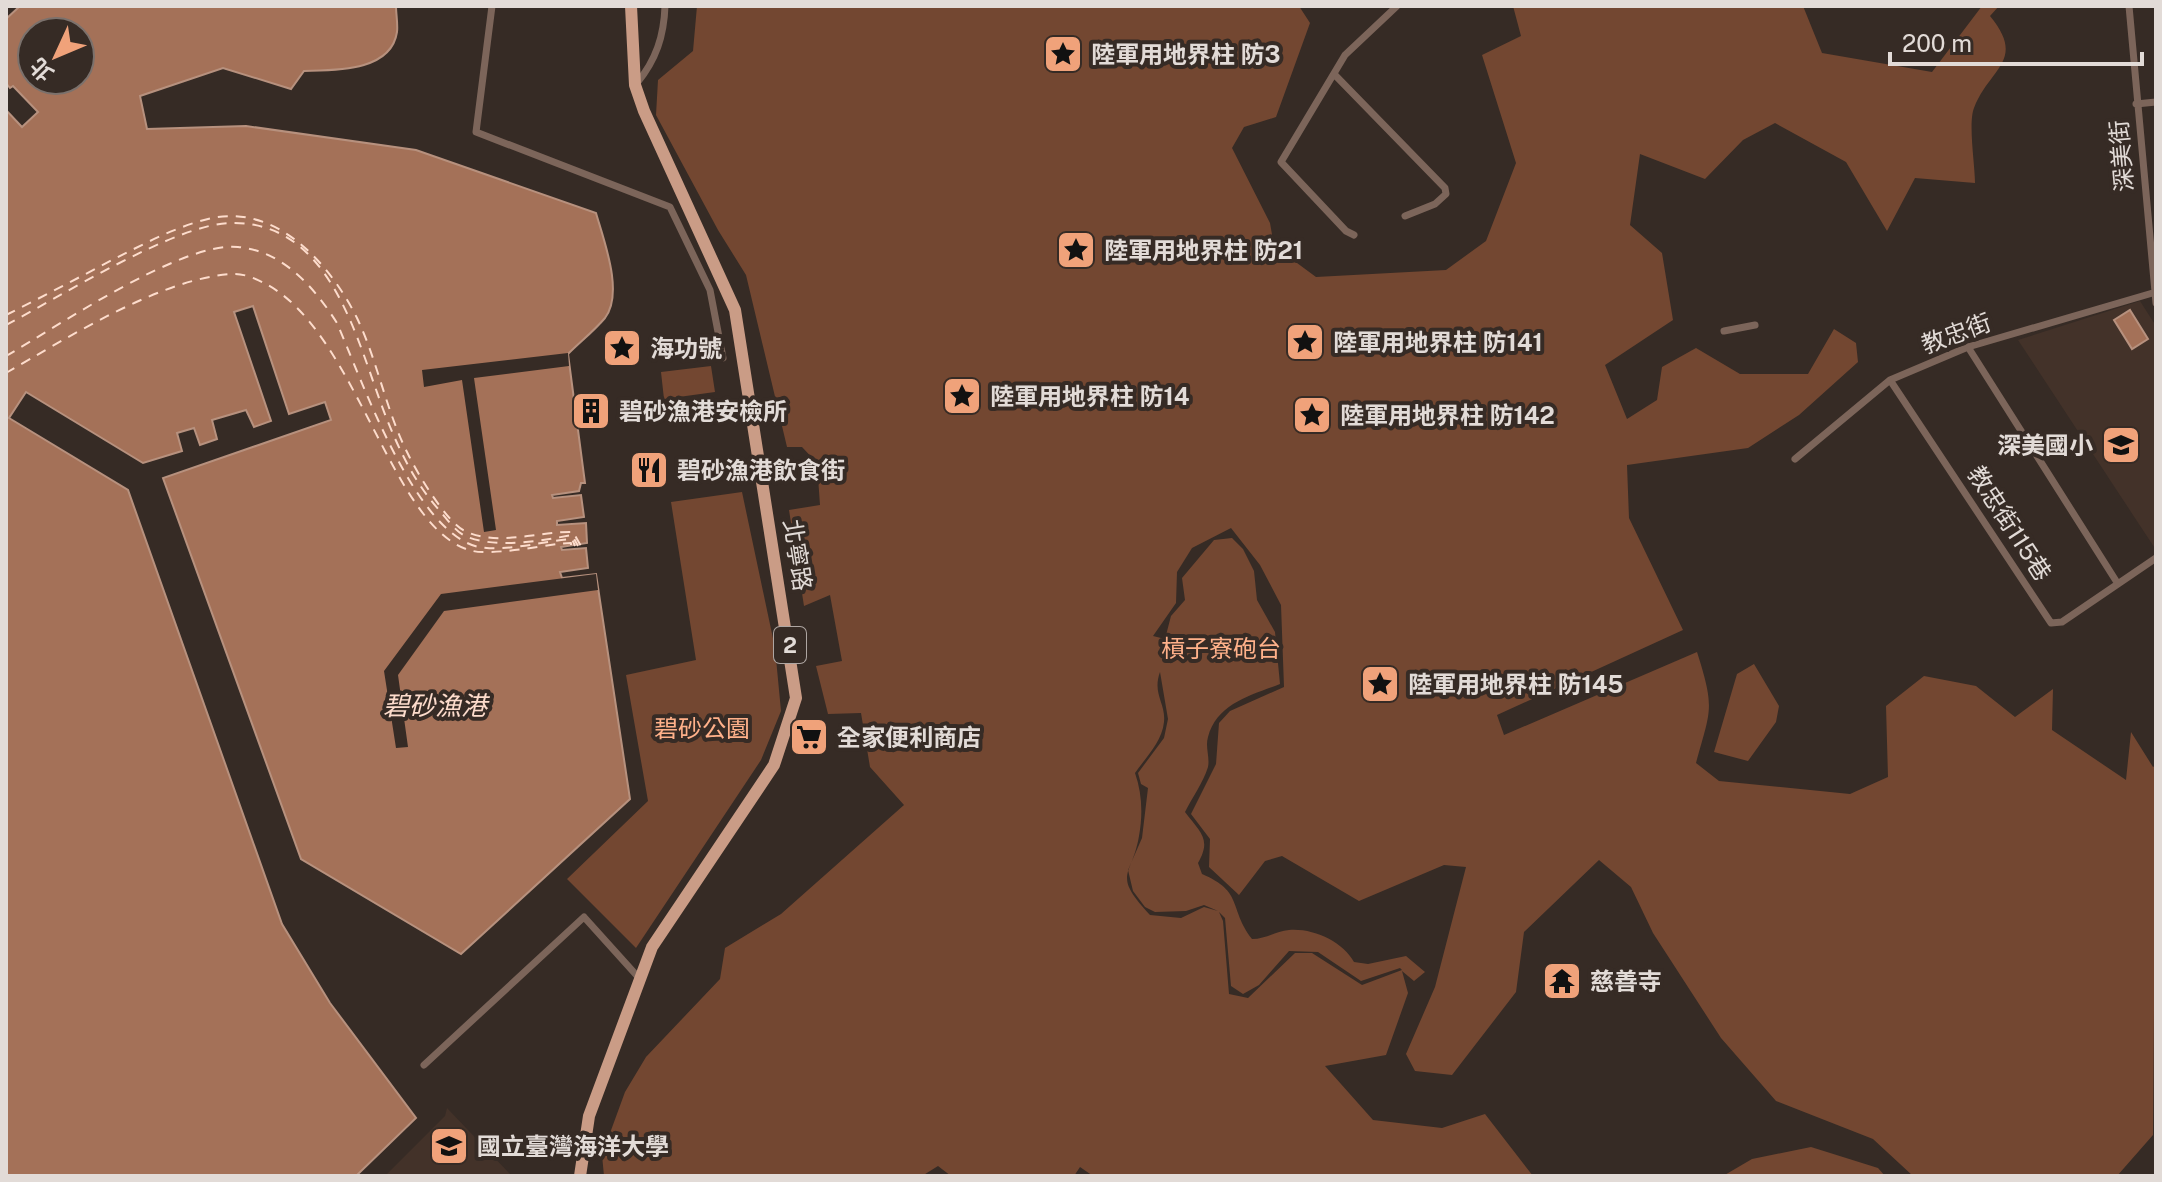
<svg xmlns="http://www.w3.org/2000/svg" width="2162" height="1182" viewBox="0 0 2162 1182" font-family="'Public Sans','Noto Sans TC',sans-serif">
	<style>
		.built { fill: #433229 }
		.green { fill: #734731; fill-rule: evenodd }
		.water { fill: #a47158; stroke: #b7917e; stroke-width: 2; fill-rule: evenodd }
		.pier { fill: #362b25 }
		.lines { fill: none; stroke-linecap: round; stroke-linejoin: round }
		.ferry { stroke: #fddccc; stroke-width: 2; stroke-dasharray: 10 8; stroke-linecap: butt }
		.minor { stroke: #7c655a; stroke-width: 7 }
		.primary { stroke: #ca9c86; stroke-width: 12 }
		.labels { text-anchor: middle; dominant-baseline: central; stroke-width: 8; stroke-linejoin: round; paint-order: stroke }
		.shield { fill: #362b25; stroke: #aea6a2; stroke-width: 2 }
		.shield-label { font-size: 22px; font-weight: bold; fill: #e2dbd7 }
		.poi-label { font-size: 24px; font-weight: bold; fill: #e2dbd7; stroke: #362b25; text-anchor: start }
		.street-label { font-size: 24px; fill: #e2dbd7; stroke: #362b25 }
		.park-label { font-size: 24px; fill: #ffb18a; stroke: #362b25 }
		.water-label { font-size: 26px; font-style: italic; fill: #fddccc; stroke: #362b25 }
	</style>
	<rect width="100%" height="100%" fill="#362b25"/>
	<path class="built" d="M2140 301 2156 326V550L2018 340Z
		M447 1108 512 1176H385L445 1116Z"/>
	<path class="green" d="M697 6H1299L1310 23 1276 117 1244 127 1232 148 1270 223 1274 246 1316 277 1446 270 1486 241 1516 163 1482 55 1521 36 1513 6H1803L1822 53 1932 72 1982 6H1999L1990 16C2027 61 1989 68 1974 108 1968 123 1975 165 1975 183L1915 178 1887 231 1846 162 1775 123 1743 140 1705 179 1640 154 1630 225 1662 253 1673 320 1605 365 1627 419 1657 400 1662 367 1696 348 1740 374H1808L1834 329 1856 343 1858 362 1799 415 1748 448 1627 465 1629 518 1683 630 1497 715 1504 735 1697 652C1715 709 1711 708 1696 763L1719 781 1850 794 1888 777 1886 706 1924 676 1976 686 2015 717 2053 689 2052 730 2126 780 2131 732 2153 767 2156 765 2153 1135 2117 1176H1913L1873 1139 1776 1101 1721 1038 1653 933 1631 887 1599 860 1524 932 1516 992 1452 1075 1415 1071 1406 1054 1435 987 1466 867 1444 865 1359 901 1282 856 1265 861 1239 895 1209 867 1210 839 1191 814 1216 764 1219 723 1230 711 1284 687 1281 605 1260 565 1231 528 1192 548 1177 572 1176 603 1153 636 1165 639 1171 616 1185 600 1182 578 1214 540 1232 538 1243 549 1254 571 1257 600 1275 632 1280 684C1252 695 1217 703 1208 737 1205 747 1210 757 1208 767 1203 783 1192 798 1185 812 1200 832 1212 839 1198 863L1202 874C1244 892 1228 907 1252 939 1266 939 1276 931 1289 930 1314 928 1343 942 1354 962L1368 964 1406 956 1425 972 1414 981 1402 971 1408 993 1386 1055 1325 1066 1373 1120 1442 1128 1485 1114 1533 1176H1093L1080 1167 1074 1176H951L938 1166 922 1176H604L602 1155 625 1092 646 1057 720 979 725 948 781 914 904 805 870 767 861 713 828 714 816 666 842 661 830 595 804 606 789 510 820 505 817 463 802 447H787L746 275 718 230 656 115 658 80 693 51ZM1160 672 1168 719 1164 738 1138 773 1141 784 1148 788 1142 838 1128 870 1133 891 1145 907 1155 912 1186 911 1204 905 1218 911 1204 907 1181 918 1150 915C1111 873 1132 878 1139 836 1143 814 1142 793 1135 773 1146 757 1162 742 1164 722 1166 703 1152 694 1160 672ZM1219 912 1225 918 1231 986 1243 994 1259 985 1289 951 1318 952 1361 981 1400 968 1402 970 1362 985 1312 953H1295L1248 998 1229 994 1223 921Z
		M711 366 715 392 664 399 661 372Z
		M742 492 775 648 781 711 761 760 636 948 567 879 648 801 626 675 696 660 671 502Z
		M1754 664 1779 706 1776 722 1748 761 1714 752 1737 674Z
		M1811 1147 1878 1168 1885 1176H1723L1752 1159Z"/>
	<path class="water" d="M20 6H396C396 14 398 24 397 32 391 72 334 70 304 71L291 89 223 68 140 96 147 129 246 126 416 150 596 213C604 241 624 293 605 318 594 331 580 342 568 354L585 483H581L579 491 552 495 553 498 581 495 584 517 557 521V525L586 523 587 543 561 547 562 550 586 548 588 568 560 572 562 578 596 574 630 799 461 954 301 859 163 478 331 420 325 402 289 414 253 306 234 312 271 421 254 427 246 410 212 420 217 439 200 445 194 428 177 433 182 451 143 463 26 392 9 418 128 490 282 924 330 1003 416 1118 356 1176H6V110L22 127 38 112 13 86 10 88 6 83V19ZM32 32H80V80H32Z
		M2130 310 2148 339 2132 349 2114 320Z"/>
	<path class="pier" d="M568 353 569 366 474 378 496 530 484 532 462 380 424 387 422 370Z
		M596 574 598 590 444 611 398 675 408 747 396 748 384 671 441 594Z"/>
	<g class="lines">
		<path class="ferry" d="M6 315C42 297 78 278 114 259 144 244 175 227 208 219 276 202 330 264 357 318 378 362 386 411 408 454 417 473 447 523 465 531 497 547 539 531 573 532L581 546
			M6 325C58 298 177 223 231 223 335 221 358 348 388 422 401 454 416 484 439 510 447 519 455 531 465 536 495 549 540 541 572 535L578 546
			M6 356C57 327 182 241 238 247 283 251 314 287 337 323 361 378 415 534 479 547 508 552 543 541 572 539L575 546
			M6 373C67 338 162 278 232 274 244 273 256 279 266 284 358 333 392 533 473 551 490 555 538 547 557 544L571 543V547"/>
		<path class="minor" d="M492 6 476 132 670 207 710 290 723 358
			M2129 6 2156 303
			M1334 74 1445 188 1446 194 1435 204 1405 216
			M637 83C656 60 664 36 665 6
			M2136 104 2156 102
			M1354 235 1346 231 1281 162 1345 55 1397 6
			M1724 331 1755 325
			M1968 347 2118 584
			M1890 380 2051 623 2062 622 2156 558
			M1795 459 1890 380 1968 347 2156 292
			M424 1065 584 917 639 978"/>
		<path class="primary" d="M580 1176 589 1116 652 947 774 765 796 698 735 310 644 111 635 85 631 6"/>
	</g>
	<defs>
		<g id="sight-square" transform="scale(2)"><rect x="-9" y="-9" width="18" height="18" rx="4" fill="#f0a27a" stroke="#362b25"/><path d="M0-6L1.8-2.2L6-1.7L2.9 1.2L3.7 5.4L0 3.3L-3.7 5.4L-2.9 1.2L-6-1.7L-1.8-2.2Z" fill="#111"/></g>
		<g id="building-square" transform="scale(2)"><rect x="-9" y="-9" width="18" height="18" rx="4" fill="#f0a27a" stroke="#362b25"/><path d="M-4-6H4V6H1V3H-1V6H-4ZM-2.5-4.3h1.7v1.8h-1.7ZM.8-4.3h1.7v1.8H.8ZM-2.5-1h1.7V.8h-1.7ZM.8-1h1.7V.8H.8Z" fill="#111"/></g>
		<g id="school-square" transform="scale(2)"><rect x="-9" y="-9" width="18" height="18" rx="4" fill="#f0a27a" stroke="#362b25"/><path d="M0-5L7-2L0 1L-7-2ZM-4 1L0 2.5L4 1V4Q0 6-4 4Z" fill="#111"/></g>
		<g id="restaurant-square" transform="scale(2)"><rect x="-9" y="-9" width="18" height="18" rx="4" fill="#f0a27a" stroke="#362b25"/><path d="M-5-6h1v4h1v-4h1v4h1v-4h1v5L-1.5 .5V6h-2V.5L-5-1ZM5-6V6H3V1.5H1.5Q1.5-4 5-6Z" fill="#111"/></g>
		<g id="supermarket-square" transform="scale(2)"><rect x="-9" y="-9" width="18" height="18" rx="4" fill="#f0a27a" stroke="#362b25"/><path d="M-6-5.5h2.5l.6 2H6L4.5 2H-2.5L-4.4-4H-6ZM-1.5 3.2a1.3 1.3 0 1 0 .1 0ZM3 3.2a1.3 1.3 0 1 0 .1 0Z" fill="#111"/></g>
		<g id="temple-square" transform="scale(2)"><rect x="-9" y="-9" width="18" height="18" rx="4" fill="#f0a27a" stroke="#362b25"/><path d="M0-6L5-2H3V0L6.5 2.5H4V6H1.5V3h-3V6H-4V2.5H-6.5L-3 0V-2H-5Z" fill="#111"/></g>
		<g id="university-square" transform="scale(2)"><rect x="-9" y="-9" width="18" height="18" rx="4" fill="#f0a27a" stroke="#362b25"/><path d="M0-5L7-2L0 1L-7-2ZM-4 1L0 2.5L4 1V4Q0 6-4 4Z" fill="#111"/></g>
	</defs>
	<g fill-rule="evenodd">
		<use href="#sight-square" x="1063" y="54"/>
		<use href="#sight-square" x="1076" y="250"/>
		<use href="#sight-square" x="1305" y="342"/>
		<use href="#sight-square" x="622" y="348"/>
		<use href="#sight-square" x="962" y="396"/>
		<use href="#building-square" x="591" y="411"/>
		<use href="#sight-square" x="1312" y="415"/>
		<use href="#school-square" x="2121" y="445"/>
		<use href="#restaurant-square" x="649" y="470"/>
		<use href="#sight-square" x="1380" y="684"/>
		<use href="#supermarket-square" x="809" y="737"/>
		<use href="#temple-square" x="1562" y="981"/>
		<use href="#university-square" x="449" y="1146"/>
	</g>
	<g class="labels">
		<rect class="shield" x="774" y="627" width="32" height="36" rx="6"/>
		<g class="shield-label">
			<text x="790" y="645">2</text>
		</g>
		<g class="poi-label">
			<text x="1091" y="54">陸軍用地界柱 防3</text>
			<text x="1104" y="250">陸軍用地界柱 防21</text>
			<text x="1333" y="342">陸軍用地界柱 防141</text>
			<text x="650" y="348">海功號</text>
			<text x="990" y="396">陸軍用地界柱 防14</text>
			<text x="619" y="411">碧砂漁港安檢所</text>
			<text x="1340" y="415">陸軍用地界柱 防142</text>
			<text x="2093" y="445" text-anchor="end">深美國小</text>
			<text x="677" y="470">碧砂漁港飲食街</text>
			<text x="1408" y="684">陸軍用地界柱 防145</text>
			<text x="837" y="737">全家便利商店</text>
			<text x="1590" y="981">慈善寺</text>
			<text x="477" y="1146">國立臺灣海洋大學</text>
		</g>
		<g class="street-label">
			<text transform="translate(2121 156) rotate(-95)">深美街</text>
			<text transform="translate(1956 333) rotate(-20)">教忠街</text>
			<text transform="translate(2010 523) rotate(57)">教忠街115巷</text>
			<text transform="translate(798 555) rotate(81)">北寧路</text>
		</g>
		<g class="park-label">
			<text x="1221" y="648">槓子寮砲台</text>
			<text x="702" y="728">碧砂公園</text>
		</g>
		<g class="water-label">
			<text x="435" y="705">碧砂漁港</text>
		</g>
	</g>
	<rect width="2162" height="1182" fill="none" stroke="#e2dbd7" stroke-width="16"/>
	<g transform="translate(56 56) rotate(226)"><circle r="38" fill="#362b25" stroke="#7b716c" stroke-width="2"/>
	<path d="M0-6L14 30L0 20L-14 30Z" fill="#f0a27a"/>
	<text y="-12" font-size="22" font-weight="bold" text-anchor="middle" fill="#e2dbd7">北</text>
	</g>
	<path d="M1890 52v12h252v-12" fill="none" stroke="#e2dbd7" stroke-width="4"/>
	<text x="1902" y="52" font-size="24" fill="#e2dbd7" stroke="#362b25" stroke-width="6" paint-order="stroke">200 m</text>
</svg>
